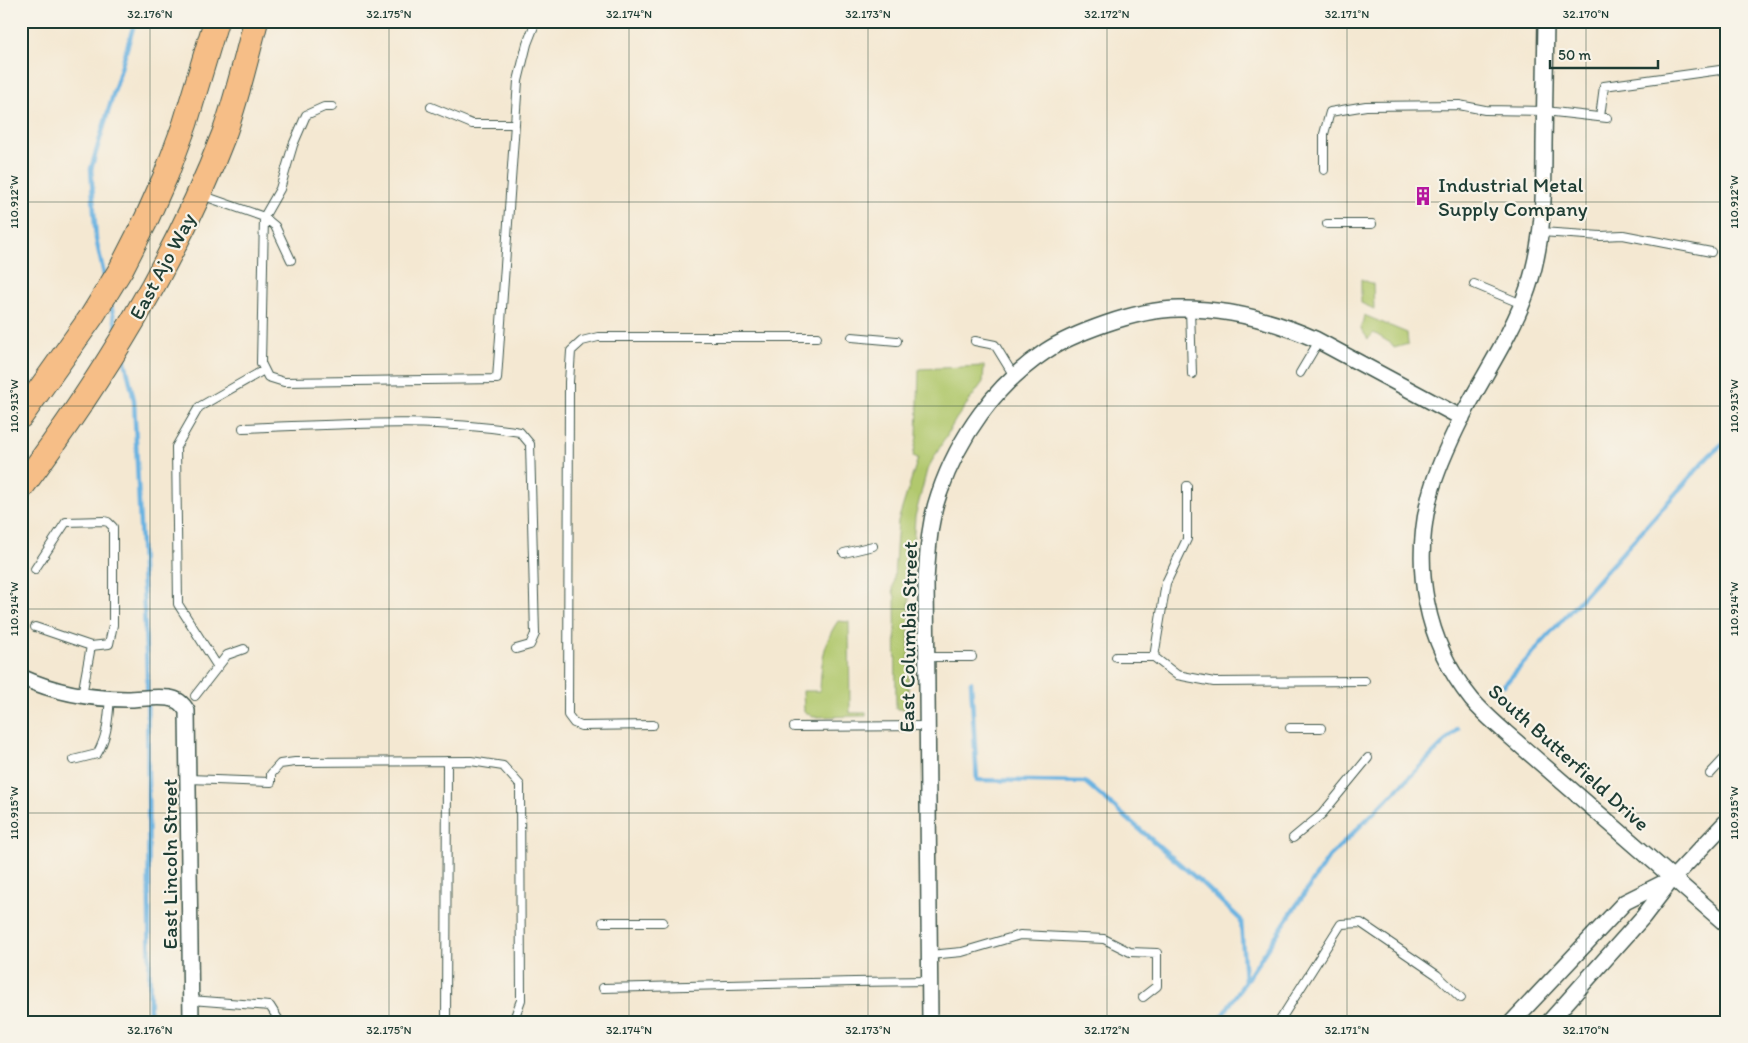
<svg xmlns="http://www.w3.org/2000/svg" width="1748" height="1043" viewBox="0 0 1748 1043" font-family="Itim,sans-serif">
	<style>
		.green { fill: #b1c86d; stroke: #688250 }
		.lines { fill: none; stroke-linecap: round; stroke-linejoin: round }
		.stream { stroke: #69b2e1; stroke-width: 4.5 }
		.lane-casing { stroke: #3f574c; stroke-width: 10 }
		.street-casing { stroke: #3f574c; stroke-width: 18 }
		.primary-casing { stroke: #3f574c; stroke-width: 26 }
		.lane { stroke: #fff; stroke-width: 8 }
		.street { stroke: #fff; stroke-width: 15 }
		.primary { stroke: #f6be87; stroke-width: 24 }
		.ticks { fill: none; stroke: #1f3d34; stroke-width: 1; stroke-opacity: 0.45 }
		.labels { text-anchor: middle; dominant-baseline: central; stroke-width: 4.5; stroke-linejoin: round; paint-order: stroke }
		.poi-label { font-size: 21px; fill: #1f3d34; stroke: #f7f3e8; text-anchor: start }
		.street-label { font-size: 21px; fill: #1f3d34; stroke: #f7f3e8 }
		.neatline { fill: none; stroke: #1f3d34; stroke-width: 2 }
		.ticks-label { font-size: 12px; text-anchor: middle; fill: #1f3d34 }
	</style>
	<rect width="100%" height="100%" fill="#f7f3e8"/>
	<filter id="ink" filterUnits="userSpaceOnUse"><feTurbulence type="fractalNoise" baseFrequency=".02" numOctaves="2"/><feDisplacementMap in="SourceGraphic" scale="10" xChannelSelector="R" yChannelSelector="G"/><feConvolveMatrix kernelMatrix="1 2 1 2 8 2 1 2 1" color-interpolation-filters="sRGB"/></filter>
	<filter id="wash" filterUnits="userSpaceOnUse"><feTurbulence type="fractalNoise" baseFrequency=".0096" numOctaves="4" result="noise"/><feDisplacementMap in="SourceGraphic" scale="20" xChannelSelector="R" yChannelSelector="G"/><feGaussianBlur stdDeviation="1.12" result="paint"/><feColorMatrix in="noise" values="0 0 0 0 0 0 0 0 0 0 0 0 0 0 0 0 0 1.4 0 .05"/><feComposite in="paint" operator="in"/></filter>
	<g filter="url(#wash)">
		<rect width="100%" height="100%" fill="#f4e8d2"/>
		<path class="green" d="M1361 279 1373 284 1374 309 1361 303Z
			M1364 315 1407 333 1408 344 1394 348 1392 344 1374 333 1368 339 1361 329Z
			M984 366 983 382 956 419 927 470 915 517 909 604 908 709H896L895 597 893 591 898 521 918 458 913 456 917 437 919 369Z
			M838 621 849 622 850 713H866V716L813 717 804 711 803 691H820C821 666 823 642 838 621Z"/>
		<g class="lines">
			<path class="stream" d="M105 279 96 239 91 169 135 21
				M110 301 117 330
				M123 352 134 400 147 671 150 1022
				M971 682 977 780 1085 782 1203 884 1241 920 1245 981
				M1504 685 1709 456 1727 440
				M1218 1022 1329 857 1458 729"/>
		</g>
	</g>
	<g filter="url(#ink)">
		<g class="lines">
			<g class="lane-casing">
				<path id="lane" d="M332 107H324L306 115 293 145 280 189 264 217 261 363 268 377 284 382 497 379 518 81 527 44 536 21
					M431 107 472 124H515
					M1600 117 1604 86 1727 69
					M1324 170V134L1330 112 1366 106 1459 105 1485 110 1545 111 1607 118
					M201 195 264 217 275 226 291 260
					M1327 224H1372
					M1541 232 1601 236 1623 235 1711 252
					M1474 284 1522 304
					M1190 309 1192 374
					M852 337 897 341
					M975 341 995 345 1014 376
					M1300 373 1319 341
					M243 428C335 425 429 417 520 432L530 444 535 634 530 645 516 649
					M1187 486V539L1166 583 1154 657 1177 675 1214 682 1365 681
					M844 553 873 546
					M35 569 66 522 104 521 108 522 113 527V625L109 644 91 646 82 695
					M35 627 91 646
					M927 657H972
					M1116 657H1154
					M218 667 178 604 176 447 199 407 264 370
					M195 696 227 655 244 649
					M653 725 581 726 574 723 568 715 569 382 571 351 582 341 598 337H817
					M794 727 927 726
					M1290 728H1321
					M73 760 97 754C108 736 108 718 110 698
					M1710 774 1723 760
					M189 779 271 782V774L280 764 295 762 471 761 503 766 520 785 521 1000 513 1022
					M1293 838 1322 814 1368 758
					M603 922H663
					M929 955 962 952 1020 935 1104 939 1130 952 1157 953V986L1143 997
					M603 988 854 982 930 981
					M191 1000 270 1006 280 1022
					M446 1022 447 761
					M1279 1022 1341 924 1361 923 1437 975 1461 998"/>
			</g>
			<g class="street-casing">
				<path id="street" d="M1546 21C1545 62 1545 103 1544 144 1544 192 1544 241 1528 288 1513 333 1484 374 1462 417 1450 441 1437 468 1430 495 1412 566 1425 642 1472 700 1482 712 1494 722 1505 732L1727 925
					M21 677C54 692 91 699 127 699 140 699 155 696 169 698 177 699 183 704 187 711L191 1022
					M930 1022 926 580C928 551 929 522 939 494 959 436 995 385 1046 351 1064 339 1085 331 1105 324 1128 316 1154 309 1179 309 1227 308 1272 320 1315 339L1462 418
					M1512 1022 1625 902 1669 880
					M1549 1022 1643 917 1673 878 1727 821"/>
			</g>
			<g class="primary-casing">
				<path id="primary" d="M21 416 92 316 121 269 146 220 166 175 185 124 216 21
					M21 488C102 379 175 262 224 134 237 98 246 59 256 21"/>
			</g>
			<use href="#lane" class="lane"/>
			<use href="#street" class="street"/>
			<use href="#primary" class="primary"/>
		</g>
	</g>
	<path class="ticks" d="M150 21V1022M389 21V1022M629 21V1022M868 21V1022M1107 21V1022M1347 21V1022M1586 21V1022M21 202H1727M21 406H1727M21 609H1727M21 813H1727M21 1016H1727"/>
	<defs>
		<g id="building-bare" transform="scale(1.5)"><path d="M-4-6H4V6H1V3H-1V6H-4ZM-2.5-4.3h1.7v1.8h-1.7ZM.8-4.3h1.7v1.8H.8ZM-2.5-1h1.7V.8h-1.7ZM.8-1h1.7V.8H.8Z" fill="#b5179e" stroke="#f7f3e8" stroke-width="2.5" paint-order="stroke"/></g>
	</defs>
	<g fill-rule="evenodd">
		<use href="#building-bare" x="1423" y="196"/>
	</g>
	<g class="labels">
		<g class="poi-label">
			<text x="1438" y="184">Industrial Metal<tspan x="1438" dy="24">Supply Company</tspan></text>
		</g>
		<g class="street-label">
			<text transform="translate(162 266) rotate(-62)">East Ajo Way</text>
			<text transform="translate(908 637) rotate(-89)">East Columbia Street</text>
			<text transform="translate(1569 757) rotate(42)">South Butterfield Drive</text>
			<text transform="translate(169 864) rotate(-90)">East Lincoln Street</text>
		</g>
	</g>
	<rect width="1748" height="1043" fill="none" stroke="#f7f3e8" stroke-width="55"/>
	<path d="M1550 60v8h108v-8" fill="none" stroke="#1f3d34" stroke-width="2.5"/>
	<text x="1558" y="60" font-size="15" fill="#1f3d34" stroke="#f7f3e8" stroke-width="4" paint-order="stroke">50 m</text>
	<rect x="28" y="28" width="1692" height="988" class="neatline"/>
	<g class="ticks-label">
		<text x="150" y="18">32.176°N</text>
		<text x="389" y="18">32.175°N</text>
		<text x="629" y="18">32.174°N</text>
		<text x="868" y="18">32.173°N</text>
		<text x="1107" y="18">32.172°N</text>
		<text x="1347" y="18">32.171°N</text>
		<text x="1586" y="18">32.170°N</text>
		<text transform="translate(1734 202) rotate(-90)" y="4">110.912°W</text>
		<text transform="translate(14 202) rotate(-90)" y="4">110.912°W</text>
		<text transform="translate(1734 406) rotate(-90)" y="4">110.913°W</text>
		<text transform="translate(14 406) rotate(-90)" y="4">110.913°W</text>
		<text transform="translate(1734 609) rotate(-90)" y="4">110.914°W</text>
		<text transform="translate(14 609) rotate(-90)" y="4">110.914°W</text>
		<text transform="translate(1734 813) rotate(-90)" y="4">110.915°W</text>
		<text transform="translate(14 813) rotate(-90)" y="4">110.915°W</text>
		<text x="150" y="1034">32.176°N</text>
		<text x="389" y="1034">32.175°N</text>
		<text x="629" y="1034">32.174°N</text>
		<text x="868" y="1034">32.173°N</text>
		<text x="1107" y="1034">32.172°N</text>
		<text x="1347" y="1034">32.171°N</text>
		<text x="1586" y="1034">32.170°N</text>
	</g>
</svg>
